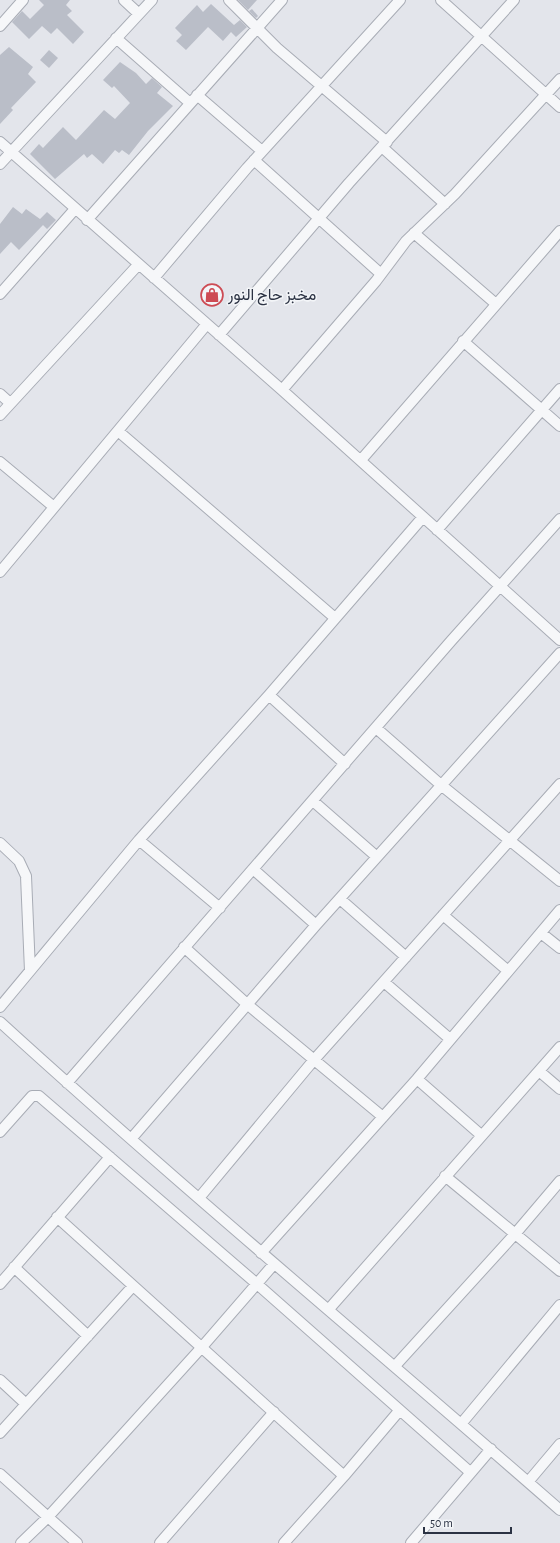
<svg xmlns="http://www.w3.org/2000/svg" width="560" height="1543" viewBox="0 0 560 1543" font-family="'Alegreya Sans',Vazirmatn,sans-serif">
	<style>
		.building { fill: #babec8 }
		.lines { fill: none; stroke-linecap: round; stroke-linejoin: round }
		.minor-casing { stroke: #a8acb5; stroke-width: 12 }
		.minor { stroke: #f6f7f9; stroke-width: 10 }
		.labels { text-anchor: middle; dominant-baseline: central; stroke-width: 3; stroke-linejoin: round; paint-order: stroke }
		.poi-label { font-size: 16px; fill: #2b3243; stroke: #f3f5f8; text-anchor: start }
	</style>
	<rect width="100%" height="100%" fill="#e3e5eb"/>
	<path class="building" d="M39 0H70L66 5 72 11 67 15 84 32 73 44 57 28 51 34 42 26 29 39 12 22 22 11 30 19 44 5Z
		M238 0H257L248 10Z
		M211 4 234 25 240 20 247 27 236 37 231 32 223 41 208 27 186 50 176 41 182 35 175 28 197 5 203 12Z
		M252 9 258 16 256 18 249 11Z
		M9 47 33 67 28 74 36 82 11 108 13 110 0 124V55Z
		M49 50 58 58 49 68 40 60Z
		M120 62 136 73 146 84 152 78 162 87 157 93 173 106 148 131 129 155 122 150 119 153 115 150 103 164 92 154 87 158 84 154 55 179 30 154 39 144 43 148 63 127 76 140 104 110 115 119 130 103 114 86 112 88 103 80Z
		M13 207 22 214 26 209 40 219 47 212 56 220 47 229 43 225 19 250 11 242 0 254V224Z"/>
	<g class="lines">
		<g class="minor-casing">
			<path id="minor" d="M124 0 139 14
				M229 0 277 48 387 142
				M441 0 560 107
				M0 26 23 0
				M116 38 190 103
				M197 95 262 151
				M0 142 282 390 560 640
				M382 147 445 204
				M254 160 381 274
				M0 164 152 0
				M87 220 282 0
				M414 233 496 304
				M154 278 247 168 400 0
				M0 294 75 209
				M219 335 349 183 514 0
				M463 341 560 426
				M282 390 376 281 406 241 455 194 560 79
				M0 394 10 403
				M0 415 138 265
				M118 431 335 618
				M361 460 560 231
				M0 462 54 507
				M437 530 560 389
				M0 572 207 324
				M269 695 345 764
				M376 728 441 785 560 881
				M313 801 377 857
				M139 840 220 908
				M0 843 19 861 26 876 30 971
				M253 869 316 925
				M340 899 406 957
				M443 915 508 971
				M541 933 560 948
				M184 947 248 1005 383 1117
				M384 982 450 1039
				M0 1007 139 840 269 695 423 517
				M0 1022C183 1189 374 1347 560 1510
				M539 1071 560 1089
				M417 1079 481 1135
				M67 1083 451 641 560 519
				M0 1132 32 1096H39L257 1284 470 1472
				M131 1139 316 925 560 653
				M445 1176 560 1271
				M199 1198 313 1061 560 784
				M57 1217 344 1476
				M261 1253 417 1079 560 910
				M14 1267 88 1336
				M0 1284 110 1157
				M329 1309 560 1047
				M395 1366 515 1234 560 1181
				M0 1380 26 1404
				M461 1424 560 1305
				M0 1433 133 1286
				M0 1474 77 1543
				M528 1482 560 1444
				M21 1543 48 1517 202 1347 274 1264
				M160 1543 274 1412
				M284 1543 344 1476 399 1411
				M411 1543 491 1449"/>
		</g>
		<use href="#minor" class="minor"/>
	</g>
	<defs>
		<g id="shop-ring" transform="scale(1.15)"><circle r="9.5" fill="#f3f5f8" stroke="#cd4b54" stroke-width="1.5"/><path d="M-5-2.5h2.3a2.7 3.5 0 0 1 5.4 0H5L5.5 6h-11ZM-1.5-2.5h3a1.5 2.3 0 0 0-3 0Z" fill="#cd4b54"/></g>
	</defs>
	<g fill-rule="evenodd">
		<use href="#shop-ring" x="212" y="295"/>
	</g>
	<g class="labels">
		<g class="poi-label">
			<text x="228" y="295">مخبز حاج النور</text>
		</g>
	</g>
	<path d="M424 1527v6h87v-6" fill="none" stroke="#2b3243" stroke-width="2"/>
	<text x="430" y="1527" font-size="12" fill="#2b3243" stroke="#f3f5f8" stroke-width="3" paint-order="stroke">50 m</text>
</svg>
